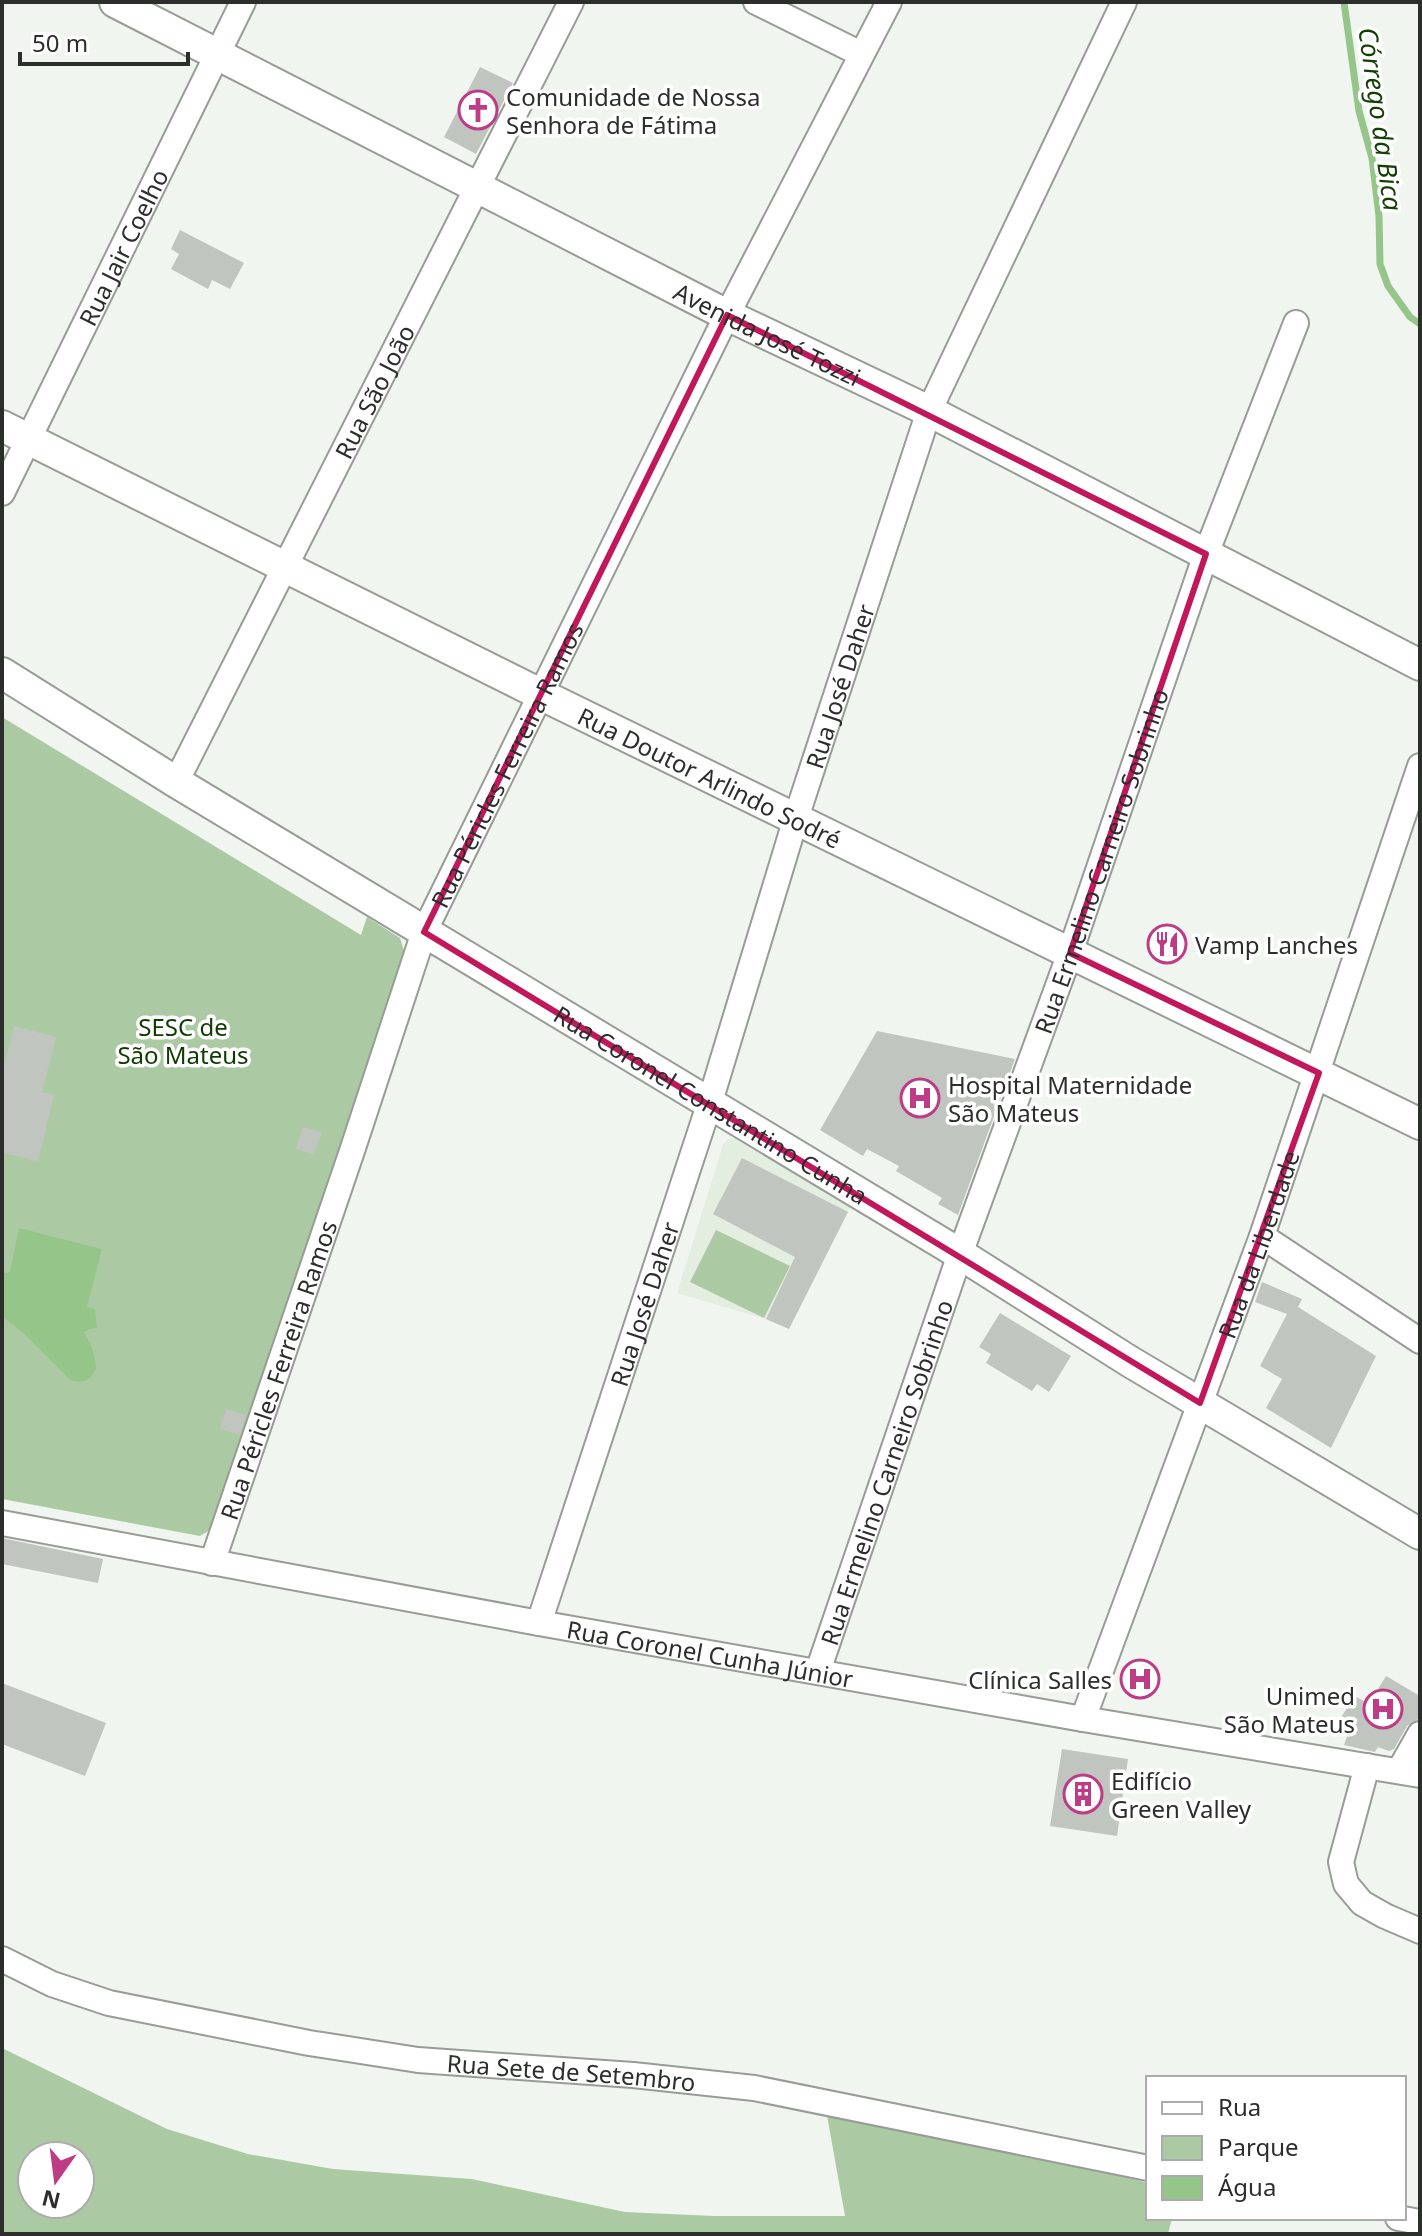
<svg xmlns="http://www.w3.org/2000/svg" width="1422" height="2236" viewBox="0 0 1422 2236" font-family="'Noto Sans',sans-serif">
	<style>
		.built { fill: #e3ede0 }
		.green { fill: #abcaa4; fill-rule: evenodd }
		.water { fill: #96c58a }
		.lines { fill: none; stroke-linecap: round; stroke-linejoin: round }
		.stream { stroke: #96c58a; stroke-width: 7 }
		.building { fill: #c0c5bf }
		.minor-casing { stroke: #979c96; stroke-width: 28 }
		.tertiary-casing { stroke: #979c96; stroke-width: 34 }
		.minor { stroke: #fff; stroke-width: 24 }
		.tertiary { stroke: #fff; stroke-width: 30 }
		.marked { fill: none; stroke: #c2185b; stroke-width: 6; stroke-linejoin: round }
		.labels { text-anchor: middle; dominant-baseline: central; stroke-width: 7; stroke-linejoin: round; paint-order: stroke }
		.poi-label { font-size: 24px; fill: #2c2e2c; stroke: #fff; text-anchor: start }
		.street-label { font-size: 24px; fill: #2c2e2c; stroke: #fff }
		.park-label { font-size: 24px; fill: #0f3d01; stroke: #fff }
		.water-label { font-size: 26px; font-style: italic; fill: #124004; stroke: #fff }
	</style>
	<rect width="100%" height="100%" fill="#f0f5ef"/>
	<path class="built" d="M734 1138 850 1207 789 1329 766 1319 677 1293 723 1145 727 1140Z"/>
	<path class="green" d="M2 717 361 935 367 917 400 938 404 951 215 1521 210 1530 200 1536 2 1499Z
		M716 1230 790 1266 764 1318 690 1282Z
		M2 2048 167 2129 248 2154 333 2169 472 2179 625 2212 714 2216H845L826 2110 1022 2148 1148 2183V2218H1172L1168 2234H2ZM32 2156H80V2204H32Z"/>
	<path class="water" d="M19 1228 102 1249 87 1307 95 1309 97 1328 90 1329 84 1332C91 1344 96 1356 96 1369 90 1381 83 1384 70 1380L23 1333 2 1316V1271L6 1273 10 1272Z"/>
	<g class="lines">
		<path class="stream" d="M1344 2 1359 111 1372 158 1379 216 1380 264 1388 286 1410 317 1420 324"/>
	</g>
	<path class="building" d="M480 67 513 83 476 154 444 137Z
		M180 230 244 263 230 289 212 280 208 289 171 269 179 254 171 249Z
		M14 1026 56 1037 42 1092 54 1095 38 1161 2 1153V1074Z
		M877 1031 1015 1059 958 1215 938 1204 942 1198 896 1171 899 1166 867 1149 863 1156 820 1130Z
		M303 1127 322 1132 314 1154 296 1149Z
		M742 1158 848 1212 789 1329 766 1319 795 1257 713 1214Z
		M1262 1282 1302 1299 1298 1307 1376 1356 1331 1448 1266 1408 1282 1379 1260 1366 1287 1314 1255 1302Z
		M1000 1313 1071 1356 1049 1392 1037 1384 1032 1391 986 1363 991 1354 979 1347Z
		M226 1409 246 1415 240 1435 220 1429Z
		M2 1538 103 1559 98 1583 2 1564Z
		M1386 1676 1420 1696V1715L1417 1720 1407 1726 1394 1749 1389 1751 1378 1747 1375 1752 1344 1745 1350 1728 1338 1722 1355 1696 1369 1704Z
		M2 1683 106 1723 85 1776 2 1744Z
		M1062 1749 1128 1759 1117 1836 1050 1826Z"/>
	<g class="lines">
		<g class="minor-casing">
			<g id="minor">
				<path d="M756 2 861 54"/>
				<path id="s1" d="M2 493 243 2"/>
				<path id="s2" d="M176 782 571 2"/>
				<path d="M1262 1236 1420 1341"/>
				<path id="s3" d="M2 1523 539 1623 1083 1719 1420 1775"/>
				<path id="s4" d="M212 1563 353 1148 424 932 727 315 889 2"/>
				<path id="s5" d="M539 1623 709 1105 796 818 929 411 1124 2"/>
				<path id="s6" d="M818 1671 960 1254 1070 953 1206 554 1296 323"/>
				<path id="s7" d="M1083 1719 1262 1236 1420 766"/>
				<path d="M1367 1766 1341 1862 1346 1884 1362 1903 1385 1916 1420 1931"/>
				<path d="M1399 1771 1420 1734"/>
				<path id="s8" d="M2 1959 52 1984 109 2003 309 2043 418 2060 633 2075 754 2088 1148 2168"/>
				<path d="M1398 2218 1420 2222"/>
			</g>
		</g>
		<g class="tertiary-casing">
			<g id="tertiary">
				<path id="s9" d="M115 2 727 315 929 411 1420 665"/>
				<path id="s10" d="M2 426 540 694 1420 1124"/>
				<path id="s11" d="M2 673 176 782 960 1254 1129 1361 1420 1534"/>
			</g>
		</g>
		<use href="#minor" class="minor"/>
		<use href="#tertiary" class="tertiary"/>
	</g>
	<path class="marked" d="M727 315 1206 554 1070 953 1319 1073 1200 1403 424 932Z"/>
	<defs>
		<g id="church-ring" transform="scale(2)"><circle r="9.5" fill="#fff" stroke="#bd3c85" stroke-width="1.5"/><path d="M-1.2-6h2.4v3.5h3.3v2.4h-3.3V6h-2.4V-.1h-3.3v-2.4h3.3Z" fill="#bd3c85"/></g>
		<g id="restaurant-ring" transform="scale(2)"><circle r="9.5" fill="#fff" stroke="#bd3c85" stroke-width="1.5"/><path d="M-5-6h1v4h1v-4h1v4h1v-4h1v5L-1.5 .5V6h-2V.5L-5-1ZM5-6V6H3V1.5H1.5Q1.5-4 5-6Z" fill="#bd3c85"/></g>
		<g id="hospital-ring" transform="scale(2)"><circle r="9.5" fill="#fff" stroke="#bd3c85" stroke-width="1.5"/><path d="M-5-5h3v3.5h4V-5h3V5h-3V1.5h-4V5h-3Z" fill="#bd3c85"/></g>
		<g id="building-ring" transform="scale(2)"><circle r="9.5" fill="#fff" stroke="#bd3c85" stroke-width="1.5"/><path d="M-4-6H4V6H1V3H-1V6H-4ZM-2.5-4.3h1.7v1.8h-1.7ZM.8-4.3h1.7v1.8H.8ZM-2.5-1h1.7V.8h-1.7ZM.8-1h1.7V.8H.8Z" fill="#bd3c85"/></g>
	</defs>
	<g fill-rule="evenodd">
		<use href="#church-ring" x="478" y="110"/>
		<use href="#restaurant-ring" x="1167" y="944"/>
		<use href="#hospital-ring" x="920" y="1098"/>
		<use href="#hospital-ring" x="1140" y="1679"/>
		<use href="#hospital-ring" x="1383" y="1709"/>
		<use href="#building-ring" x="1083" y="1794"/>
	</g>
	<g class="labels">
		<g class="poi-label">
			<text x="506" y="96">Comunidade de Nossa<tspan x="506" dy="28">Senhora de Fátima</tspan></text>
			<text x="1195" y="944">Vamp Lanches</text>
			<text x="948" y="1084">Hospital Maternidade<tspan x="948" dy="28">São Mateus</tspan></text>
			<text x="1112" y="1679" text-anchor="end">Clínica Salles</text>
			<text x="1355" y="1695" text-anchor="end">Unimed<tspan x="1355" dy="28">São Mateus</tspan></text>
			<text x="1111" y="1780">Edifício<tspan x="1111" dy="28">Green Valley</tspan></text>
		</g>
		<g class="street-label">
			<text stroke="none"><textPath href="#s1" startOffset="274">Rua Jair Coelho</textPath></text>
			<text stroke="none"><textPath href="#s9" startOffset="732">Avenida José Tozzi</textPath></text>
			<text stroke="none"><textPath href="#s2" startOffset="438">Rua São João</textPath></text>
			<text stroke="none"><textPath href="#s5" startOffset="984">Rua José Daher</textPath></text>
			<text stroke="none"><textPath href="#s4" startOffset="852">Rua Péricles Ferreira Ramos</textPath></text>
			<text stroke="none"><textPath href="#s10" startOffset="790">Rua Doutor Arlindo Sodré</textPath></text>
			<text stroke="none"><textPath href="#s6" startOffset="858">Rua Ermelino Carneiro Sobrinho</textPath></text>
			<text stroke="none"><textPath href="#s11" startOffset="830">Rua Coronel Constantino Cunha</textPath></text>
			<text stroke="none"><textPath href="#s7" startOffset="506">Rua da Liberdade</textPath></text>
			<text stroke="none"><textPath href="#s5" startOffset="336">Rua José Daher</textPath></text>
			<text stroke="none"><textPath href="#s4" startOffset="204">Rua Péricles Ferreira Ramos</textPath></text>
			<text stroke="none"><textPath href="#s6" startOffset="210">Rua Ermelino Carneiro Sobrinho</textPath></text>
			<text stroke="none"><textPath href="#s3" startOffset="720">Rua Coronel Cunha Júnior</textPath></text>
			<text stroke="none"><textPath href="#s8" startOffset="584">Rua Sete de Setembro</textPath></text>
		</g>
		<g class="park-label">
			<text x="183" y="1026">SESC de<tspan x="183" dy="28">São Mateus</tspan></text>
		</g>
		<g class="water-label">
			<text transform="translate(1381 119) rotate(82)">Córrego da Bica</text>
		</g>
	</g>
	<rect width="1422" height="2236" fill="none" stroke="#2c2e2c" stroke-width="8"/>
	<rect x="1146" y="2076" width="260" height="144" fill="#ffffff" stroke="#ababab" stroke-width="2"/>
	<rect x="1162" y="2102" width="40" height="12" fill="#ffffff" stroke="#ababab" stroke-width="2"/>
	<text x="1218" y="2116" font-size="24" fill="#2c2e2c">Rua</text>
	<rect x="1162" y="2136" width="40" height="24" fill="#abcaa4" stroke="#ababab" stroke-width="2"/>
	<text x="1218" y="2156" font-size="24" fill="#2c2e2c">Parque</text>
	<rect x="1162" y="2176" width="40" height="24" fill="#96c58a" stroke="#ababab" stroke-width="2"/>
	<text x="1218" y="2196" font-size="24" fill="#2c2e2c">Água</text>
	<g transform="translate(56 2180) rotate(194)"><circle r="38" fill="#ffffff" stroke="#ababab" stroke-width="2"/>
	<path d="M0-6L14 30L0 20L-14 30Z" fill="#bd3c85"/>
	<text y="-12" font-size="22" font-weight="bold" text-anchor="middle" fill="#2c2e2c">N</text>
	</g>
	<path d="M20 52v12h168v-12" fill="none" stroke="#2c2e2c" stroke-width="4"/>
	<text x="32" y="52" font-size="24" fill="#2c2e2c" stroke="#ffffff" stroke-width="6" paint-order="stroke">50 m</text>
</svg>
